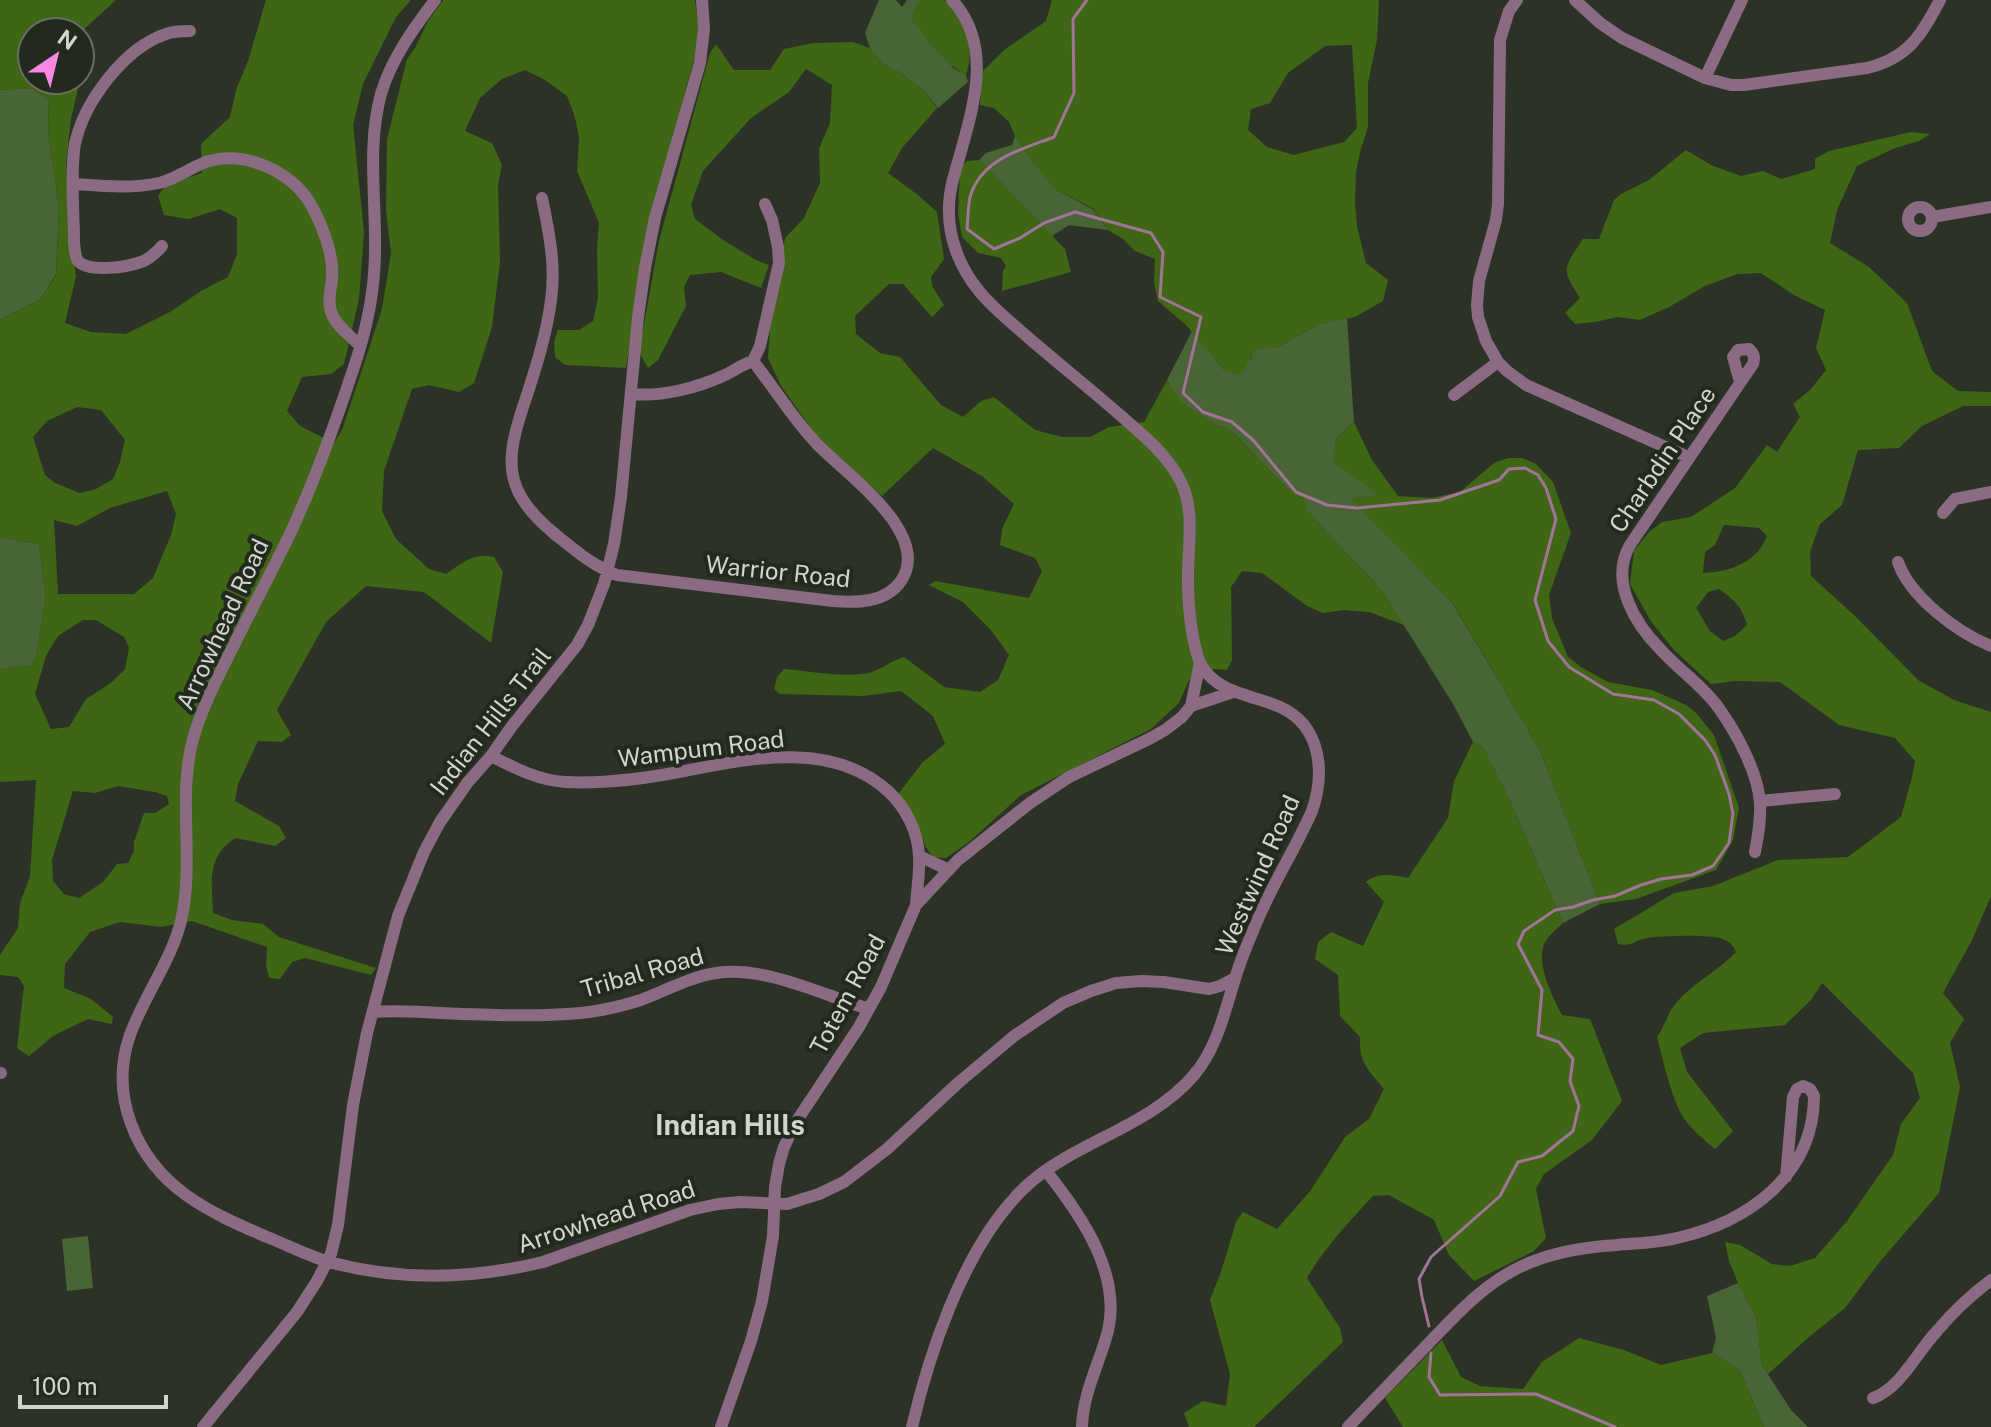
<svg xmlns="http://www.w3.org/2000/svg" width="1991" height="1427" viewBox="0 0 1991 1427" font-family="'Public Sans',sans-serif">
	<style>
		.green { fill: #496435 }
		.forest { fill: #3e6615; fill-rule: evenodd }
		.lines { fill: none; stroke-linecap: round; stroke-linejoin: round }
		.stream { stroke: #a27498; stroke-width: 3 }
		.minor { stroke: #8a6b83; stroke-width: 12 }
		.labels { text-anchor: middle; dominant-baseline: central; stroke-width: 8; stroke-linejoin: round; paint-order: stroke }
		.street-label { font-size: 24px; fill: #d0d5cd; stroke: #22291d }
		.quarter-label { font-size: 28px; font-weight: bold; fill: #d0d5cd; stroke: #22291d }
	</style>
	<rect width="100%" height="100%" fill="#2c3326"/>
	<path class="green" d="M879 0H896L902 7 907 0H921L916 7 953 68 966 75 968 82 938 108 921 88 899 72 882 64 870 48 865 33Z
		M31 88 49 99 48 130 59 208 56 274 40 300 0 320V90Z
		M1015 136 1020 141 1054 188 1094 210 1108 230 1069 225 1052 236 979 160 986 153 1012 145Z
		M1347 318 1354 422 1336 440 1334 462 1375 492 1377 497 1351 498 1453 604 1540 750 1600 904 1563 923 1509 799 1483 748 1473 742 1453 704 1383 592 1305 509 1306 501 1287 488 1229 429 1216 425 1180 402 1167 380 1192 331 1224 370 1251 358 1254 348H1276L1319 324Z
		M0 537 39 544 46 595 36 657 31 666 0 669Z
		M88 1236 93 1288 67 1291 62 1239Z
		M1738 1283 1756 1316 1762 1365 1791 1410 1808 1427H1764L1740 1371 1712 1353 1716 1338 1707 1296Z"/>
	<path class="forest" d="M0 0H116L80 33 32 32V80H80L71 119 66 164 69 231 76 276 65 323 91 332 126 334 170 312 201 291 228 277 237 254V218L220 209 189 219 164 215 158 196 166 185 202 173 201 144 230 117 236 90 248 61 266 0H411L396 17 363 84 353 125 364 232 359 299 344 364 331 374 302 377 287 411 300 426 334 443 342 430 382 309 391 253 386 210 387 139 407 59 415 48 428 21 443 0H695L700 38 648 226 626 368 565 365 555 357 554 342 558 330H579L593 321 598 298 597 251 599 223 577 171 579 138 575 117 567 96 545 80 525 70 502 79 480 98 465 131 492 143 502 165 498 185 500 262 492 327 474 383 459 392 429 385 412 389 384 471 382 511 396 539 429 569 446 574C462 563 474 552 494 557L503 572 491 643 424 592 366 586 326 622 277 710 291 735 282 742 258 741 238 784 235 801 279 826 286 838 275 846 235 838C206 857 212 883 213 913L232 920 263 924 279 937 376 968 371 975 305 958 292 962 280 979 269 978 266 965 267 947 192 921 161 927 120 922 90 932 65 964 64 988 91 999 113 1017 112 1024 88 1019 53 1036 29 1056 17 1048 24 986 18 977 0 975V955L18 928 20 903 30 876 36 780 0 782V669L31 666 36 657 46 595 39 544 0 537V320L40 300 56 275 59 208 48 130 49 99 31 88 0 90ZM77 407 101 410 125 440 120 462 113 479 96 489 80 493 55 483 45 475 33 437 47 421ZM167 491 176 514 171 535 153 578 134 594H58L54 520 77 526 110 508ZM83 620H96L124 637 129 648 125 669 111 683 86 699 69 727 51 729 35 694 46 656 58 636ZM118 786 155 792 167 796 169 804 155 813H144L134 842V851L128 863 117 864 103 882 79 898 64 894 53 881 52 860 73 791 95 793Z
		M921 0H945C964 23 976 44 966 75 942 62 927 40 911 19L916 7Z
		M1052 0H1379L1377 40 1368 83V127L1360 152 1356 172 1355 202 1357 226 1366 263 1388 280 1383 301 1355 317 1319 324 1276 348 1255 349 1241 375 1224 370 1187 326 1158 301 1154 282 1155 259 1135 251 1123 239 1108 230 1094 209 1054 188 1028 156 1015 136 1009 122 994 108 980 105 982 72 1004 50 1046 21ZM1352 45 1357 128 1344 142 1294 155 1267 147 1248 130 1251 109 1270 103 1288 73 1325 46Z
		M853 42 870 48 882 64 899 72 921 88 937 108 902 148 888 173 918 195 937 212 944 259 931 277 932 286 944 305 932 317 903 284H889L855 316 856 334 880 353 900 357 941 405 963 417 981 401 994 397 1035 430 1062 437H1090L1109 427 1144 422 1167 380 1181 402 1216 425 1229 429 1287 488 1307 501 1306 510 1383 592 1404 625 1369 612 1344 610 1323 613 1307 606 1262 573 1242 571 1231 587 1232 660 1227 670 1214 669 1189 680 1179 703 1151 729 1021 795 969 842 946 858 933 857 925 846 920 830 898 794 923 762 945 744 933 716 901 691 863 696 780 694 774 689 777 677 784 669C811 671 842 678 869 673 880 670 891 661 904 657L944 687 980 692 998 680 1009 655 990 629 963 602 929 585 935 581 1029 598 1042 571 1035 558 1000 545 1002 529 1014 504 982 476 933 448 882 496 816 435 781 386 768 358 771 314 785 238 804 218 820 183 819 149 830 123 832 85 806 69 789 92 751 118 703 171 691 205 695 219 723 240 756 260 769 265 761 288 721 272 690 275 684 287 686 306 658 360 648 368 639 352 659 241 710 53 716 44 734 70H770L784 49 813 43Z
		M1911 132 1930 134 1919 141 1895 148 1857 166 1837 210 1830 243 1869 267 1907 303 1932 371 1958 391 1991 392V406H1963L1922 426 1899 448 1858 450 1842 505 1820 524 1810 552 1811 576 1856 617 1918 680 1954 700 1991 712V896L1972 940 1943 993 1964 1019 1950 1043 1960 1087 1939 1193 1878 1264 1845 1308 1809 1337 1768 1374 1762 1365 1756 1316 1738 1283 1729 1261 1725 1242 1740 1245 1772 1264 1790 1266 1815 1258 1847 1221 1893 1155 1901 1124 1920 1098 1913 1073 1822 983 1811 1000 1785 1025 1703 1033 1680 1048 1687 1072 1733 1131 1715 1149C1704 1140 1691 1129 1683 1117 1671 1097 1663 1060 1657 1037 1665 1026 1668 1012 1676 1003 1693 983 1718 971 1736 952 1734 946 1730 942 1723 939 1707 934 1665 936 1647 938 1633 940 1635 947 1618 944L1614 929 1674 893 1713 886 1778 860 1848 857 1901 817 1912 777 1915 761 1895 738 1839 725 1780 682 1735 681 1711 684 1674 650 1650 620 1630 584 1634 551 1649 532 1662 522 1691 517 1735 488 1767 445 1777 452 1800 417 1793 404 1810 390 1826 370 1816 348 1825 310 1794 295 1761 273 1737 274 1705 286 1669 307 1640 320 1618 317 1595 322 1575 324 1565 313 1580 298C1560 268 1564 268 1583 239H1599L1614 200 1621 194 1649 180 1686 150 1711 165 1741 176 1763 171 1781 179 1815 169V159L1829 151ZM1724 525 1759 528 1767 536C1757 563 1729 572 1703 573L1705 552 1715 545ZM1719 589C1734 600 1742 606 1747 625L1735 636 1723 641 1710 631 1696 608 1708 592Z
		M979 160 1065 249 1071 272 1002 291 1003 271 1006 266 1001 258 978 253 962 237 958 214 960 167 967 161Z
		M1354 422 1372 460 1398 496 1431 498 1460 492 1494 463 1508 458H1522L1536 464 1553 482 1571 533 1549 595 1552 618 1568 657 1581 667 1608 682 1652 690 1686 705 1696 713 1714 735 1739 808 1733 840 1716 870 1636 899 1600 904 1540 750 1454 605 1350 498 1376 496 1374 492 1334 462 1336 440Z
		M1473 742 1483 748 1509 799 1563 923C1557 929 1549 935 1545 942 1535 962 1552 996 1562 1015L1590 1019 1622 1101 1592 1140 1544 1174 1536 1189 1546 1238 1534 1251 1474 1281 1449 1255 1434 1220 1389 1195 1373 1196C1349 1222 1324 1248 1307 1278L1340 1328 1343 1342 1254 1427H1189L1184 1413 1203 1401 1226 1406 1230 1374 1210 1300 1222 1269 1236 1222 1243 1212 1277 1229 1311 1190 1345 1137 1369 1119 1384 1089C1368 1069 1359 1064 1360 1037L1340 1016 1338 975 1315 959 1318 942 1331 932 1363 946 1384 902 1366 882C1378 872 1393 875 1408 878L1448 818 1454 781Z
		M1579 1338 1624 1350 1661 1365 1712 1353 1740 1371 1764 1427H1403L1385 1398 1442 1340 1461 1377 1480 1386 1523 1389 1542 1362Z"/>
	<g class="lines">
		<path class="stream" d="M1087 0 1073 19 1074 93 1054 137C1020 150 981 159 970 197 968 207 968 219 967 229L994 249 1020 238 1044 223 1075 212 1151 233 1163 252 1160 297 1201 317 1183 393 1203 412 1232 422 1253 440 1296 492 1327 505 1357 508 1440 500 1499 480 1509 469 1525 468 1538 475 1546 488 1556 519 1535 600 1548 641 1569 667 1613 694 1654 700 1679 714 1705 740 1715 755 1729 794 1733 814 1729 843 1713 866 1692 875 1661 879 1641 885 1615 896 1593 900 1573 907 1555 910 1524 931 1518 944 1542 990 1538 1035 1559 1042 1573 1059 1570 1081 1579 1106 1573 1131 1542 1156 1518 1162 1500 1196 1431 1257 1419 1279 1422 1297 1429 1326
			M1431 1353 1429 1377 1440 1395 1536 1394 1615 1427"/>
		<path class="minor" d="M435 0C414 28 391 59 381 94 367 144 376 199 375 251 375 293 366 333 352 373 334 427 313 485 289 536 271 573 251 610 233 647 218 677 202 707 193 739 177 799 195 861 181 921 171 961 144 996 130 1035 109 1095 135 1158 186 1195 211 1213 239 1225 267 1237 287 1245 308 1256 329 1262 399 1281 473 1279 543 1262L690 1210 718 1204 740 1202 787 1204 819 1194 844 1182 887 1149 958 1083 1014 1036 1063 1003 1091 991 1116 983 1141 981 1164 982 1209 989 1220 986 1235 978
			M1517 0 1509 11 1500 40 1498 204 1496 220 1479 281 1477 305 1478 317 1486 341 1498 362 1507 371 1526 385 1688 457
			M1575 0 1600 23 1622 38 1705 78 1731 85H1744L1867 68C1908 58 1921 36 1940 0
			M1705 78 1742 0
			M74 184C102 186 132 189 159 183 177 179 192 166 209 161 246 151 290 171 310 203 316 213 321 225 325 236 330 250 333 264 332 278 331 290 327 303 332 314 336 326 351 336 360 346
			M542 198C549 232 556 265 551 300 547 332 537 364 527 395 505 459 500 489 556 535 576 551 593 566 617 575L833 601C856 603 886 603 901 581 933 534 845 473 817 444 793 419 775 389 753 361
			M1908 219a12 12 0 1 1 24 0a12 12 0 1 1-24 0Z
			M1932 217 1991 207
			M162 246C156 253 150 259 141 262 127 267 89 273 78 261 74 255 75 248 74 242 74 213 70 171 75 144 84 102 124 48 166 34 173 31 182 31 190 31
			M1740 382 1733 357 1738 350 1749 349C1754 354 1755 357 1753 364L1630 545C1609 581 1635 624 1661 650 1679 670 1702 685 1718 707 1736 732 1758 772 1760 803 1761 820 1758 836 1755 852
			M632 394C662 397 697 388 725 375 735 370 743 364 753 361L760 346 779 263 778 247 772 220 765 204
			M1454 395 1498 362
			M1943 513 1955 499 1991 492
			M1898 562C1910 597 1958 633 1991 646
			M1191 706 1233 692
			M491 756C515 768 537 780 565 782 603 784 642 779 679 772 747 759 832 739 889 792 906 808 918 832 919 856 920 872 917 889 916 905
			M1760 801 1835 794
			M919 856 949 870
			M373 1012C396 1010 418 1012 441 1013 487 1015 534 1017 581 1013 601 1011 622 1006 641 1000 665 991 690 977 716 973 763 965 823 995 869 1009
			M0 1073H1
			M1046 1171C1082 1216 1125 1278 1106 1338 1097 1368 1083 1395 1082 1427
			M1873 1398C1901 1388 1917 1352 1937 1331 1953 1312 1971 1295 1991 1280
			M203 1427 297 1312 317 1281 331 1254 338 1225 353 1105 367 1033 398 916 424 852 440 822 468 782 491 756 512 726 577 645 588 625 604 584 614 544 621 497 638 317 645 268 655 218 700 63 704 29 702 0
			M721 1427 751 1341 762 1301 773 1236 775 1187 779 1164 784 1147 796 1122 859 1027 881 987 916 905 958 860 1030 803 1069 777 1149 739 1165 730 1182 717 1191 706 1200 663
			M912 1427C929 1354 961 1259 1011 1202 1025 1185 1043 1171 1062 1160 1107 1133 1159 1116 1194 1075 1216 1049 1224 1015 1234 982 1239 965 1246 947 1253 931 1269 889 1294 852 1312 811 1325 773 1322 726 1280 707 1254 695 1218 694 1202 666 1197 658 1195 647 1193 637 1190 620 1188 601 1188 583 1187 550 1196 513 1181 482 1168 455 1142 434 1120 415 1088 387 1055 361 1023 333 1008 320 992 307 979 291 960 268 948 238 949 208 949 190 955 172 960 155 974 104 993 45 952 0
			M1348 1427C1375 1399 1402 1371 1429 1343 1456 1315 1481 1287 1516 1269 1547 1253 1583 1247 1617 1245 1637 1243 1658 1243 1677 1238 1748 1222 1814 1175 1814 1096L1810 1089 1803 1086 1797 1089 1793 1097 1786 1177"/>
	</g>
	<g class="labels">
		<g class="street-label">
			<text transform="translate(1662 459) rotate(-56)">Charbdin Place</text>
			<text transform="translate(778 571) rotate(6)">Warrior Road</text>
			<text transform="translate(222 624) rotate(-65)">Arrowhead Road</text>
			<text transform="translate(490 721) rotate(-52)">Indian Hills Trail</text>
			<text transform="translate(701 748) rotate(-7)">Wampum Road</text>
			<text transform="translate(1257 875) rotate(-66)">Westwind Road</text>
			<text transform="translate(642 972) rotate(-16)">Tribal Road</text>
			<text transform="translate(847 994) rotate(-62)">Totem Road</text>
			<text transform="translate(606 1216) rotate(-18)">Arrowhead Road</text>
		</g>
		<g class="quarter-label">
			<text x="730" y="1124">Indian Hills</text>
		</g>
	</g>
	<g transform="translate(56 56) rotate(35)"><circle r="38" fill="#22291d" stroke="#686e63" stroke-width="2"/>
	<path d="M0-6L14 30L0 20L-14 30Z" fill="#fb87e5"/>
	<text y="-12" font-size="22" font-weight="bold" text-anchor="middle" fill="#d0d5cd">N</text>
	</g>
	<path d="M20 1395v12h146v-12" fill="none" stroke="#d0d5cd" stroke-width="4"/>
	<text x="32" y="1395" font-size="24" fill="#d0d5cd" stroke="#22291d" stroke-width="6" paint-order="stroke">100 m</text>
</svg>
